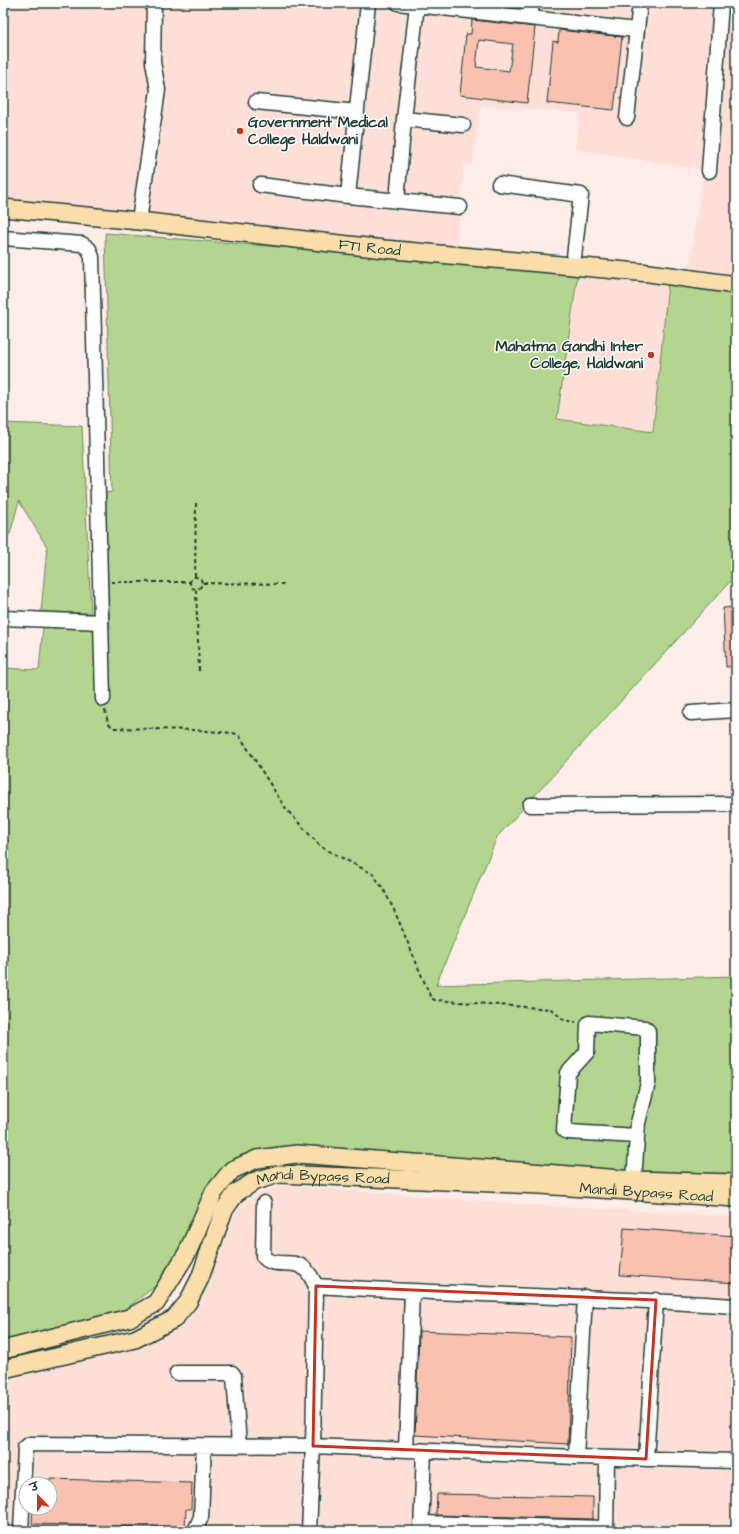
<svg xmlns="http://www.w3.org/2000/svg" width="739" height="1534" viewBox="0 0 739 1534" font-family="'Architects Daughter','Playpen Sans Deva',sans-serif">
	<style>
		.built { fill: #fddfd8; fill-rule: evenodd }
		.green { fill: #b4d58f; stroke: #6a8962 }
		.building { fill: #fac1b1; stroke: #1f3d34; fill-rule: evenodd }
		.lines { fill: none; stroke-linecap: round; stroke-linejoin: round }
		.minor-casing { stroke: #1f3d34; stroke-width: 17 }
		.major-casing { stroke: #1f3d34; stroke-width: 20 }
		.path { stroke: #1f3d34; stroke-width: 2; stroke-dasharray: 4 3; stroke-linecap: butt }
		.minor { stroke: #fff; stroke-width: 14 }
		.major { stroke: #f9deab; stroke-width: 17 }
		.marked { fill: none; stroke: #c8321e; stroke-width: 3; stroke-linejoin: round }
		.poi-dot { fill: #c8321e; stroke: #fff; stroke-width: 1.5 }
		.labels { text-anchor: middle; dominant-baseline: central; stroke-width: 3; stroke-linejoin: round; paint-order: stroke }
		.poi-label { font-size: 15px; font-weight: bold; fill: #1f3d34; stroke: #fff; text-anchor: start }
		.street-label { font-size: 15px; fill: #1f3d34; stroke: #fff }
	</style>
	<rect width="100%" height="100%" fill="#feece8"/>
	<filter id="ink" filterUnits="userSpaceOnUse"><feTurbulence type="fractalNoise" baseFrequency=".025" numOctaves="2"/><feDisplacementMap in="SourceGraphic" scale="8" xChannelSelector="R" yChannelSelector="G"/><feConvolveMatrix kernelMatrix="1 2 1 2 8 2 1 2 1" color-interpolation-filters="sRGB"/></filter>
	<g filter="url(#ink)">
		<path class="built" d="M3 3H736V259L732 275 689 267 704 170 575 149 580 113 481 105 472 165 464 163 457 248 114 211 3 198Z
			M578 271 736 291V443L557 419Z
			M285 1185 505 1203 736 1217V1531H3V1382L14 1374 141 1345 190 1318 240 1203 262 1192ZM26 1484H50V1508H26Z"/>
		<path class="green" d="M105 233 578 271 557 419 653 432 668 283 736 291V575L497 837 436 985 736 976V1177L272 1150 218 1175 162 1281 116 1316 3 1344V668L39 670 43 627 110 629 104 493 112 492Z
			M3 423 82 426 91 613 41 612 47 547 19 501 10 534H3Z"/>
		<path class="building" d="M472 20 535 27 527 103 460 95 466 34H471ZM479 40 513 44 509 71 476 67Z
			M559 30 622 37 614 110 547 103 553 41 558 42Z
			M736 607V666L726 667 723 608Z
			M624 1228 736 1236V1283L620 1275Z
			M419 1331 571 1337 568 1444 415 1435Z
			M50 1479 192 1483 191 1509H186L185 1528 32 1524 33 1508H50Z
			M437 1494 593 1497V1519L436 1515Z"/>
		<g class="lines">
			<g class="minor-casing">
				<path id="minor" d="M398 3 636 30
					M530 17 532 3
					M256 102 357 112
					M627 118 640 3
					M404 119 463 125
					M709 171 721 3
					M499 184 581 195 573 266
					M260 185 348 196 460 207
					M348 196 368 3
					M397 201 404 119 417 5
					M139 221 158 90 153 62 154 3
					M3 238 82 244 89 249 92 257 103 699
					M3 618 101 622
					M691 713 736 710
					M530 805 736 804
					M634 1180 638 1123 648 1083V1031L645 1028 589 1023 588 1025 587 1052 568 1073 564 1130 568 1132 637 1136
					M264 1203 263 1256C272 1269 293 1258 304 1268 309 1272 313 1280 316 1286
					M177 1373H232L234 1376 239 1445
					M406 1450 412 1292
					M576 1457 585 1297
					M646 1459 656 1300
					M421 1523 606 1528
					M21 1531 25 1448 30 1444 313 1446 576 1457 736 1461
					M195 1531 201 1517 204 1446
					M309 1531 313 1446 316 1286C456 1295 596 1296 736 1306
					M421 1531 424 1451
					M606 1531 607 1458"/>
			</g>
			<g class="major-casing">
				<g id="major">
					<path id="s1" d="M3 208 139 221 384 249 649 273 736 285"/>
					<path d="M3 1350 129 1318 156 1303 187 1253 214 1192 232 1170 257 1159 297 1154 634 1180 736 1183"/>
					<path id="s2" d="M3 1371 8 1368 135 1339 174 1319 188 1302 200 1278 224 1210 236 1193 255 1181 279 1174 540 1185 736 1198"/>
				</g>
			</g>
			<path class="path" d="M190 583a6 6 0 1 1 12 0a6 6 0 1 1-12 0Z
				M195 577 196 501
				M111 582H190
				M203 583 286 584
				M196 590 199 671
				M105 710 108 723 114 728 194 730 233 733 239 735 286 809 321 847 373 874 384 890 395 912 431 998 435 1000 551 1009 564 1020 576 1022"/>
			<use href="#minor" class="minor"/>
			<use href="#major" class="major"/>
		</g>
	</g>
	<path class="marked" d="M316 1286 656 1300 646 1459 313 1446Z"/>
	<g class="poi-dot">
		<circle cx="240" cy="131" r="4"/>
		<circle cx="651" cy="355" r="4"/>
	</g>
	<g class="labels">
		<g class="poi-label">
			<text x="248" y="122">Government Medical<tspan x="248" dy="17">College Haldwani</tspan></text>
			<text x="643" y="346" text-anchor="end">Mahatma Gandhi Inter<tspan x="643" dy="17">College, Haldwani</tspan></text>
		</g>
		<g class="street-label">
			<text stroke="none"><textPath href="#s1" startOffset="369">FTI Road</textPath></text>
			<text stroke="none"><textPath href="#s2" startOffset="413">Mandi Bypass Road</textPath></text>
			<text stroke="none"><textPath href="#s2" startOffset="737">Mandi Bypass Road</textPath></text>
		</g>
	</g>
	<rect width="739" height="1534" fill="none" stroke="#fff" stroke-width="16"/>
	<rect x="8" y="8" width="723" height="1518" fill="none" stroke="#1f3d34" stroke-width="1.5" filter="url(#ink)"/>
	<g transform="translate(38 1496) rotate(338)"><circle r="19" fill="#ffffff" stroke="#a5b1ae"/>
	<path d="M0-3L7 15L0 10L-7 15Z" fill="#c8321e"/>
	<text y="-6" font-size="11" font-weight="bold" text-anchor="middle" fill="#1f3d34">उ</text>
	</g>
</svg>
